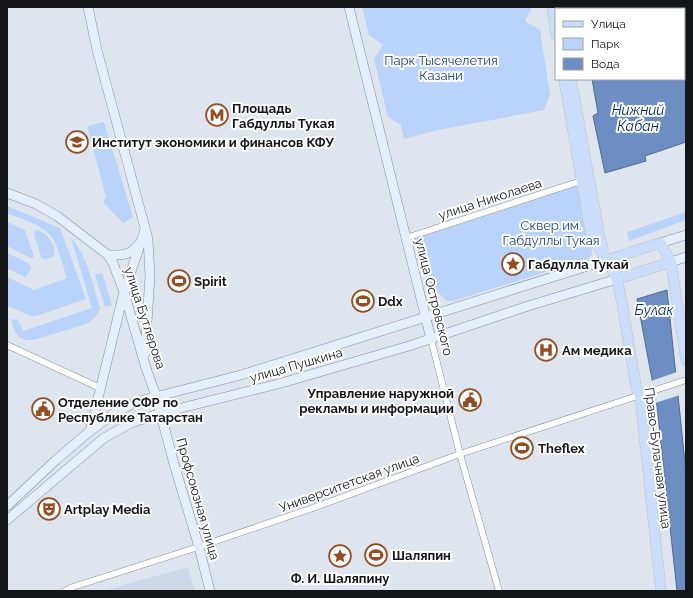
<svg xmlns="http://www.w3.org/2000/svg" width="693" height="598" viewBox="0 0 693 598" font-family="Raleway,sans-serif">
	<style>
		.built { fill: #ced8e9 }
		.green { fill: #b9d3fb }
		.water { fill: #6d8ec3; stroke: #526a90 }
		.pier { fill: #dee5ef }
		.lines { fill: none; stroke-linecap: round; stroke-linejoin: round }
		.street-casing { stroke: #888e97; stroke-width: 7 }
		.secondary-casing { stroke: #888e97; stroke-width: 10 }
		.primary-casing { stroke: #c2c2c3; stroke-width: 11 }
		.street { stroke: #fff; stroke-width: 6 }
		.secondary { stroke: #e4eefd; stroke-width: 9 }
		.primary { stroke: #caddfa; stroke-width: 10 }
		.labels { text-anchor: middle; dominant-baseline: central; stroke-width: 4; stroke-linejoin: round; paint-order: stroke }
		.park-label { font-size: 13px; fill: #194283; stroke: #fff }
		.poi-label { font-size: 13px; font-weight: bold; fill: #131519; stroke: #fff; text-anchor: start }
		.street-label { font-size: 13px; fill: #131519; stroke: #fff }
		.water-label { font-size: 14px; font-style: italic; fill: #002a68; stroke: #fff }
	</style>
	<rect width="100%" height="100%" fill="#dee5ef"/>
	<path class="built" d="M188 567 195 591H104L120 586Z"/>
	<path class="green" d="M362 7H532L525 21 540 30 550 95 544 110 438 130 404 139 401 125 388 117 374 59 383 45 369 35Z
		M104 122 133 217 123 223 103 202 106 197 87 126Z
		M578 185 592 251 591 257 588 259 453 301H447L431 286 420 266 414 239Z
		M7 206 60 228 86 299 36 316H31L7 306V277L34 290 67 278C64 269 57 243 52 237 41 224 22 219 7 213Z
		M686 212V220L629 241 627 232Z
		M7 222 25 230 34 257 31 258 7 246Z
		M36 230C47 232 58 247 53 257L45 259 41 257 34 234Z
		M71 238C87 254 93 286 100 308 97 316 94 320 86 324L37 339C18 343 15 335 11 319L18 320 23 331 92 308Z
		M7 253 28 263 31 267 30 271 25 277 7 268Z
		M102 273 112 305 105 307 95 275Z"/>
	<path class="water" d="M584 7H686V142L645 156 646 161 605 173 593 116 598 113 592 79H684V9H583Z
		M667 290 686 472V591H677L657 406 637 299Z"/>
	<path class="pier" d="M677 372 680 395 655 403 651 381Z"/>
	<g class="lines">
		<g class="street-casing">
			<path id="street" d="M406 238 581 181
				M431 339 460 454 499 591
				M7 345 100 388
				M65 591 73 587 195 548 310 509 460 454 686 380"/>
		</g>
		<g class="secondary-casing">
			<path id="secondary" d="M88 7 97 50 148 239 150 276 145 353
				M349 7 431 339
				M7 193 36 204 57 216 108 255 113 263 124 292 146 368 156 396 174 464 199 547 210 591
				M660 243 686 235
				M108 255C122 255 130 256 139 244
				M671 262 686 257
				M90 431 124 292 145 230
				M7 506 56 460 90 431 116 412 139 401 241 375 607 260
				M7 520 104 438 131 423 161 413 278 384 409 346 528 306 617 279"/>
		</g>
		<g class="primary-casing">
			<path id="primary" d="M552 7 556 35
				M564 79 591 235 607 260 617 279 621 298 636 386 640 396 661 591
				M571 79 600 238 603 249
				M607 260 660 243 671 262 686 360
				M617 279 671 262"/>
		</g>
		<use href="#street" class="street"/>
		<use href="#secondary" class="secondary"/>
		<use href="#primary" class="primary"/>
	</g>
	<defs>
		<g id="metro-ring" transform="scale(1.15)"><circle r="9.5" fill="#fff" stroke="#924d23" stroke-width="1.5"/><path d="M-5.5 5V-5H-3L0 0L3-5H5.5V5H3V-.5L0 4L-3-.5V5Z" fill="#924d23"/></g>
		<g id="university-ring" transform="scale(1.15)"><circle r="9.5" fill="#fff" stroke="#924d23" stroke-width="1.5"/><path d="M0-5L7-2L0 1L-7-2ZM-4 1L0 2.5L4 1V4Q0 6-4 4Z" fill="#924d23"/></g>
		<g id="sight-ring" transform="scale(1.15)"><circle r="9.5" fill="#fff" stroke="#924d23" stroke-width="1.5"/><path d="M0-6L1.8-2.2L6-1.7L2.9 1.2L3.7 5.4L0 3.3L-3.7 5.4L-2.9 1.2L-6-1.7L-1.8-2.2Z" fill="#924d23"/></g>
		<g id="stadium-ring" transform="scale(1.15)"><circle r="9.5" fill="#fff" stroke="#924d23" stroke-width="1.5"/><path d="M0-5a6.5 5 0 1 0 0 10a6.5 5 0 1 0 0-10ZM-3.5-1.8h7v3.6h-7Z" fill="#924d23"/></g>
		<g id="hospital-ring" transform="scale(1.15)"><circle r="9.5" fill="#fff" stroke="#924d23" stroke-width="1.5"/><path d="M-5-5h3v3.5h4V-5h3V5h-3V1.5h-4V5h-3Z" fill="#924d23"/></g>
		<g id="civic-ring" transform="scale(1.15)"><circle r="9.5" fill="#fff" stroke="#924d23" stroke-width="1.5"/><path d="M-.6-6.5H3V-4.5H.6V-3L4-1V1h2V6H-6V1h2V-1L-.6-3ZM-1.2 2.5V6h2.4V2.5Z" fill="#924d23"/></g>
		<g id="theatre-ring" transform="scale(1.15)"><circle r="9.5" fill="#fff" stroke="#924d23" stroke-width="1.5"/><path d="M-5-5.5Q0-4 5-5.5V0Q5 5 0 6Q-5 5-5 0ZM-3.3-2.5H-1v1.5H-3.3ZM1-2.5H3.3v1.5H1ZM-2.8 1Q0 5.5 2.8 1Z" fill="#924d23"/></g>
	</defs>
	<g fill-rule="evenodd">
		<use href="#metro-ring" x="217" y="115"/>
		<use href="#university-ring" x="77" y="142"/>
		<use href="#sight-ring" x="513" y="264"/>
		<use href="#stadium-ring" x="179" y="281"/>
		<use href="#stadium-ring" x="363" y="301"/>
		<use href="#hospital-ring" x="546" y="350"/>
		<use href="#civic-ring" x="470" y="400"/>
		<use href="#civic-ring" x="43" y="409"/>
		<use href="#stadium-ring" x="522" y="448"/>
		<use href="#theatre-ring" x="49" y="509"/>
		<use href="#stadium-ring" x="376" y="555"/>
		<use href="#sight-ring" x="340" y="556"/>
	</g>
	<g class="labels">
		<g class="park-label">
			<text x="441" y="60">Парк Тысячелетия<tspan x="441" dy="15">Казани</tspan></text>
			<text x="551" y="225">Сквер им.<tspan x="551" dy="15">Габдуллы Тукая</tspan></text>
		</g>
		<g class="poi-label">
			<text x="232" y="108">Площадь<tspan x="232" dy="15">Габдуллы Тукая</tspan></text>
			<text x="92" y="142">Институт экономики и финансов КФУ</text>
			<text x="528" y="264">Габдулла Тукай</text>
			<text x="194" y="281">Spirit</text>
			<text x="378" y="301">Ddx</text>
			<text x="562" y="350">Ам медика</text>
			<text x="454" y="393" text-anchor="end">Управление наружной<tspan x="454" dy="15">рекламы и информации</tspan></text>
			<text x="58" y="402">Отделение СФР по<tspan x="58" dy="15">Республике Татарстан</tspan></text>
			<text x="538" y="448">Theflex</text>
			<text x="64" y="509">Artplay Media</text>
			<text x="392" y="555">Шаляпин</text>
			<text x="340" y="578" text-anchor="middle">Ф. И. Шаляпину</text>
		</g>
		<g class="street-label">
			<text transform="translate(490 199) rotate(-18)">улица Николаева</text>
			<text transform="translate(434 297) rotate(76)">улица Островского</text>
			<text transform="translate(145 318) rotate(72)">улица Бутлерова</text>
			<text transform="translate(296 365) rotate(-16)">улица Пушкина</text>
			<text transform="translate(658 458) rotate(83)">Право-Булачная улица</text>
			<text transform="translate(349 483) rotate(-20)">Университетская улица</text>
			<text transform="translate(198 499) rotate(74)">Профсоюзная улица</text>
		</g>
		<g class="water-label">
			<text x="638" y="110">Нижний<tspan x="638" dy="16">Кабан</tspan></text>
			<text x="654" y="310">Булак</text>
		</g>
	</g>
	<rect width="693" height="598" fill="none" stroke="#131519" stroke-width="16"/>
	<rect x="555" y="8" width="130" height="72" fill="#ffffff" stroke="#a1a1a3"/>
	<rect x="563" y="21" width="20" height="6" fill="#caddfa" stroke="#a1a1a3"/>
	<text x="591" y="28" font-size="12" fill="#131519">Улица</text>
	<rect x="563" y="38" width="20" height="12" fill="#b9d3fb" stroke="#a1a1a3"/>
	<text x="591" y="48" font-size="12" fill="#131519">Парк</text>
	<rect x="563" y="58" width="20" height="12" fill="#6d8ec3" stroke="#a1a1a3"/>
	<text x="591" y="68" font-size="12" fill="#131519">Вода</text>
</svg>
